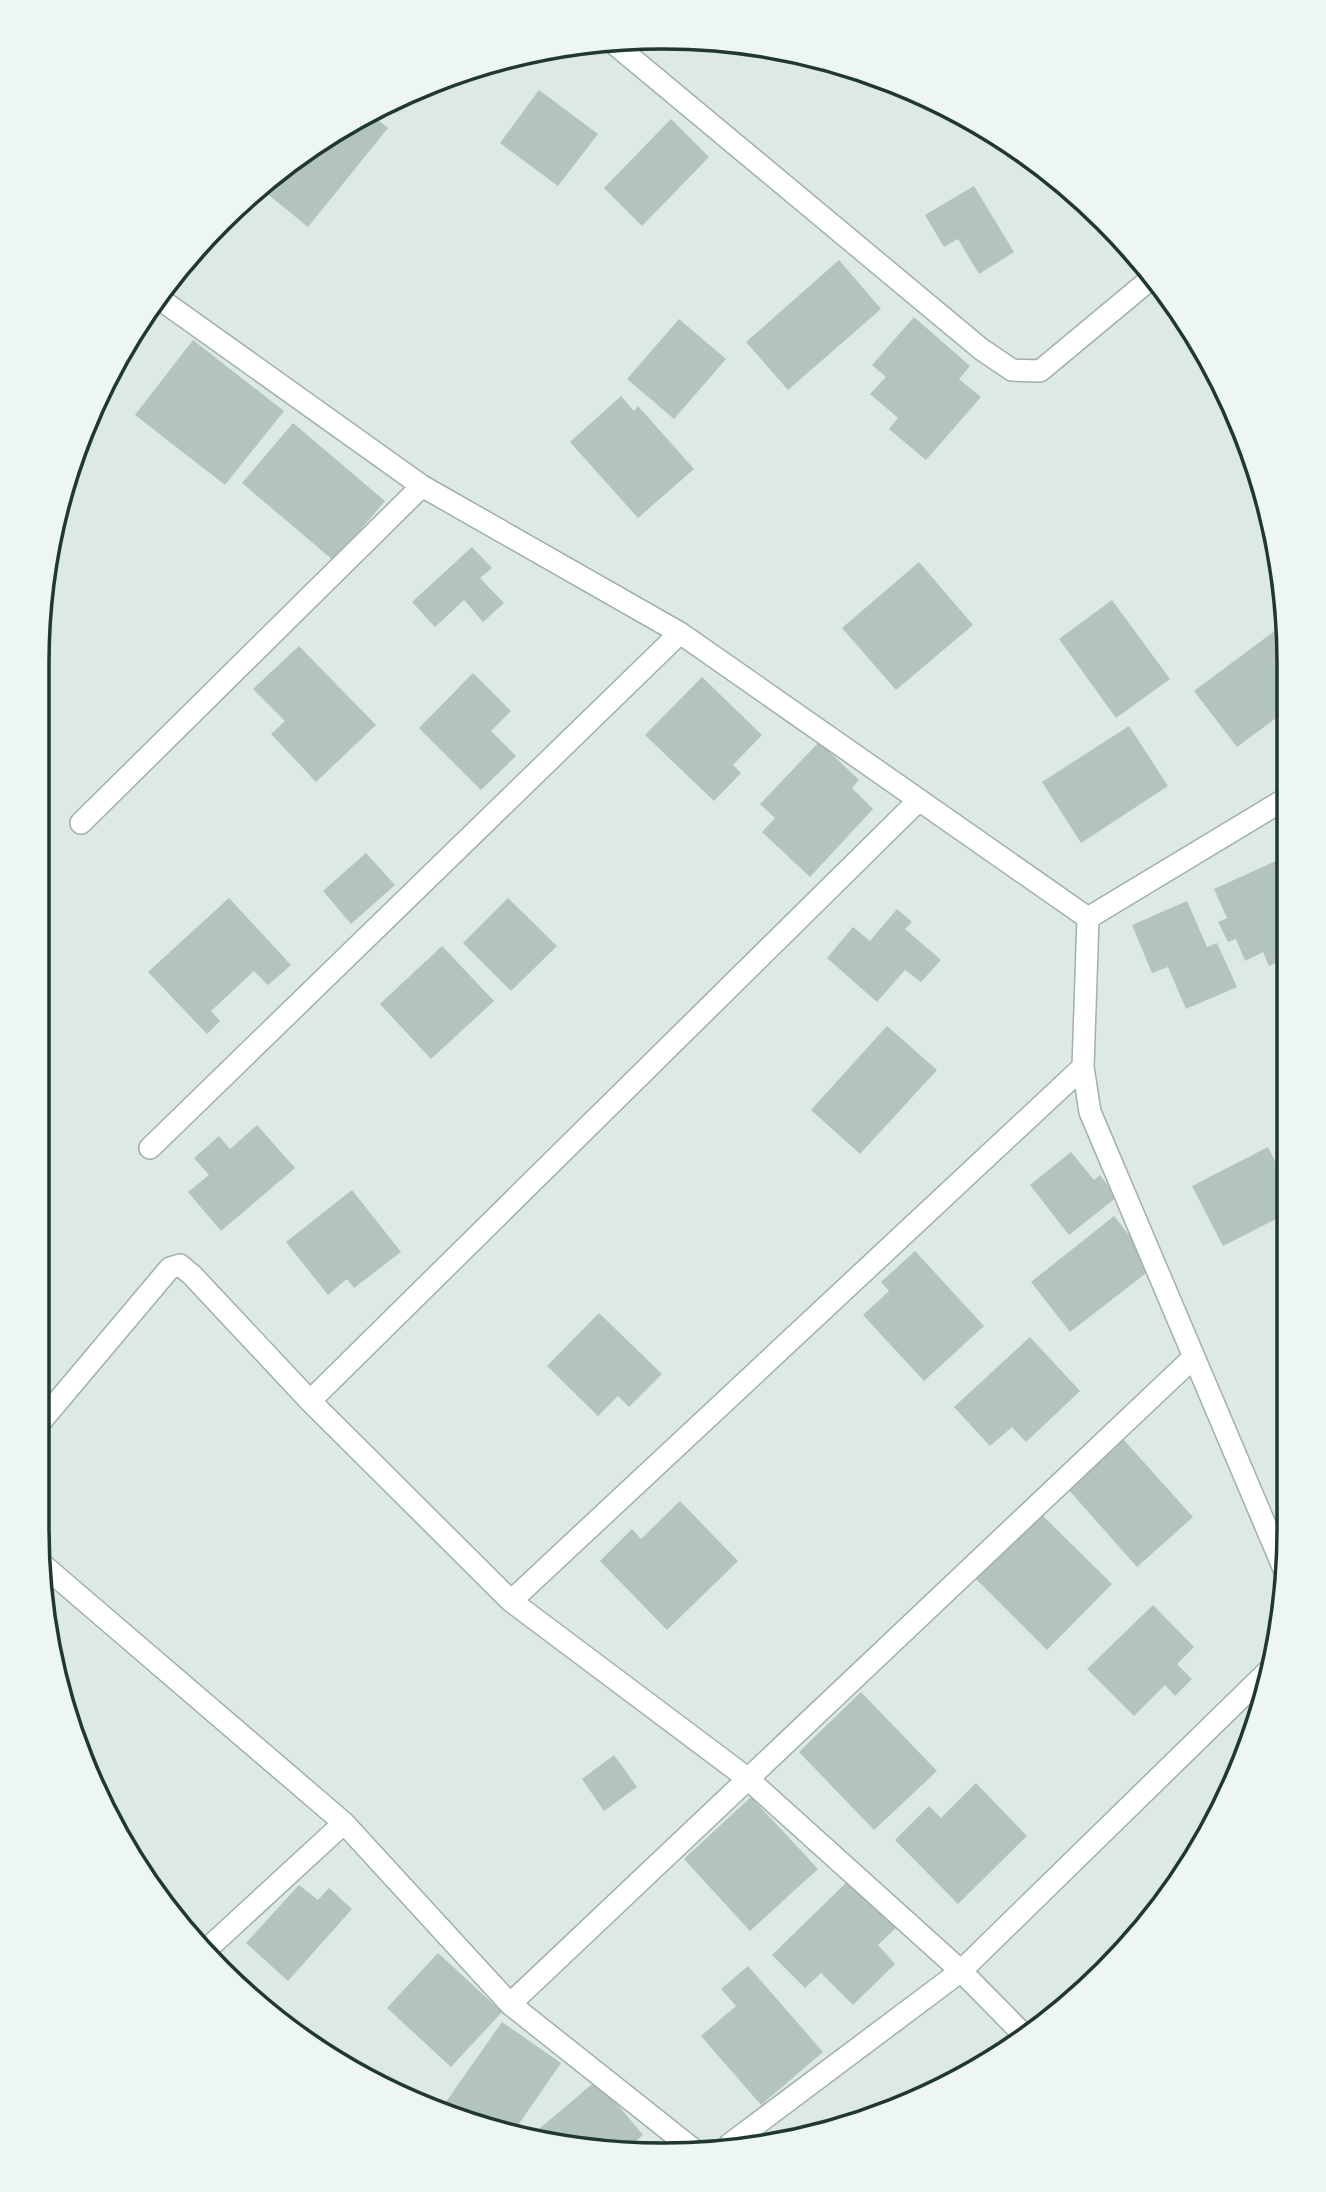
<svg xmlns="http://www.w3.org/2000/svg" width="1326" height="2192" viewBox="0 0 1326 2192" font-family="'Varela Round',sans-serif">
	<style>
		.building { fill: #b2c4bd }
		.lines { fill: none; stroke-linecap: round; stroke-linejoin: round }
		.minor-casing { stroke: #a0b0ab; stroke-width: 24 }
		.minor { stroke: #fff; stroke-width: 21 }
		.rim { fill: none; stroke: #1f3832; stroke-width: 3.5 }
	</style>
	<rect width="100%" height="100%" fill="#dde9e4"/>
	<path class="building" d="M539 90 598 134 558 186 500 143Z
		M368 112 388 128 308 227 265 192 285 167 350 121Z
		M671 119 709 157 642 226 604 188Z
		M974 186 1014 252 979 274 958 239 944 247 925 215Z
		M839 260 881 309 788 390 746 342Z
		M914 317 970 366 959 379 981 397 926 460 889 429 898 418 870 394 886 377 872 365Z
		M679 319 726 359 674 419 627 379Z
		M193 340 284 411 225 485 135 415Z
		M621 396 634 411 638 406 694 469 638 518 570 442Z
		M293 423 385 501 334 561 242 483Z
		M472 547 492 568 480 578 504 603 483 622 464 600 435 627 412 602Z
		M919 562 973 625 896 690 842 628Z
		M1112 600 1170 679 1116 718 1059 639Z
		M1288 621V709L1237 747 1194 691Z
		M299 646 376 725 316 782 271 734 285 721 253 689Z
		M473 673 511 711 491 731 516 756 481 790 419 728Z
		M702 677 762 735 733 765 741 773 714 801 645 735Z
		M1129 726 1168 786 1081 843 1042 782Z
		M819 742 859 780 852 788 873 809 810 877 762 832 775 818 760 804Z
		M366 853 395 885 351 924 323 891Z
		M1287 856V958L1269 966 1263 952 1245 961 1236 939 1228 942 1218 922 1227 918 1214 889Z
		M229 898 291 965 268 985 254 971 211 1011 220 1021 207 1034 148 972Z
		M508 898 557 946 511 991 463 943Z
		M1187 901 1207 947 1217 943 1237 987 1186 1009 1168 967 1152 973 1132 925Z
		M897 909 912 922 905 929 941 960 921 982 905 970 877 1002 827 958 853 927 870 941Z
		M442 946 494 1001 431 1059 380 1004Z
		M887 1026 937 1070 860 1154 811 1110Z
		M1286 1104V1124L1278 1108Z
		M257 1125 295 1168 221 1231 188 1192 209 1175 194 1158 219 1136 230 1149Z
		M1286 1140V1164L1276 1144Z
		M1268 1147 1286 1183V1214L1223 1246 1192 1186Z
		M1071 1152 1094 1180 1100 1175 1117 1197 1069 1235 1030 1185Z
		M352 1190 401 1252 354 1288 347 1279 328 1295 286 1242Z
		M1114 1216 1154 1267 1070 1332 1031 1282Z
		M915 1251 984 1326 924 1381 863 1315 889 1291 881 1282Z
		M599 1313 662 1374 629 1407 618 1396 598 1416 547 1366Z
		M1030 1337 1080 1391 1026 1442 1012 1427 990 1446 954 1407Z
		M1122 1438 1193 1517 1137 1567 1067 1488Z
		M680 1501 738 1561 667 1630 600 1561 632 1529 641 1539Z
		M1040 1513 1112 1584 1047 1650 976 1579Z
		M1153 1605 1194 1647 1177 1664 1192 1679 1175 1696 1165 1685 1134 1716 1087 1669Z
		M861 1692 937 1771 874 1830 799 1752Z
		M614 1755 637 1787 604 1811 582 1779Z
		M976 1783 1027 1836 958 1904 895 1840 929 1806 941 1818Z
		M751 1797 818 1869 750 1931 684 1859Z
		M852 1877 899 1925 878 1945 895 1964 853 2005 821 1973 805 1988 772 1955Z
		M299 1885 318 1900 329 1888 352 1909 288 1981 246 1943Z
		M438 1953 502 2012 451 2067 387 2008Z
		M748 1966 823 2052 761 2105 701 2036 736 2006 721 1989Z
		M502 2022 561 2063 514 2131 478 2125 446 2102Z
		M597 2080 643 2135 626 2149 533 2134Z"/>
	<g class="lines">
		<g class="minor-casing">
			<path id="minor" d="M611 41 981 349 1012 370 1040 371 1153 277
				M157 297 422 486 680 633 1088 918 1083 1067 1090 1112 1284 1569
				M918 801 310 1401 511 1601 747 1778 961 1971 1025 2036
				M81 823 422 486
				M1088 918 1287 798
				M150 1148 680 633
				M37 1426 170 1268 180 1265 192 1275 310 1401
				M43 1565 344 1823 510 2004 694 2150
				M511 1601 1083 1067
				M206 1950 344 1823
				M510 2004 1194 1357
				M730 2144 961 1971 1267 1672"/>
		</g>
		<use href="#minor" class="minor"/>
	</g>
	<path d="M0 0H1326V2192H0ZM663 49H663A614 614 0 0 1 1277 663V1529A614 614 0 0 1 663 2143H663A614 614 0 0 1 49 1529V663A614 614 0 0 1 663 49Z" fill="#edf6f2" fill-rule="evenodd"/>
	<path class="rim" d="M663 49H663A614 614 0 0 1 1277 663V1529A614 614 0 0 1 663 2143H663A614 614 0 0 1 49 1529V663A614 614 0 0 1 663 49Z"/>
</svg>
